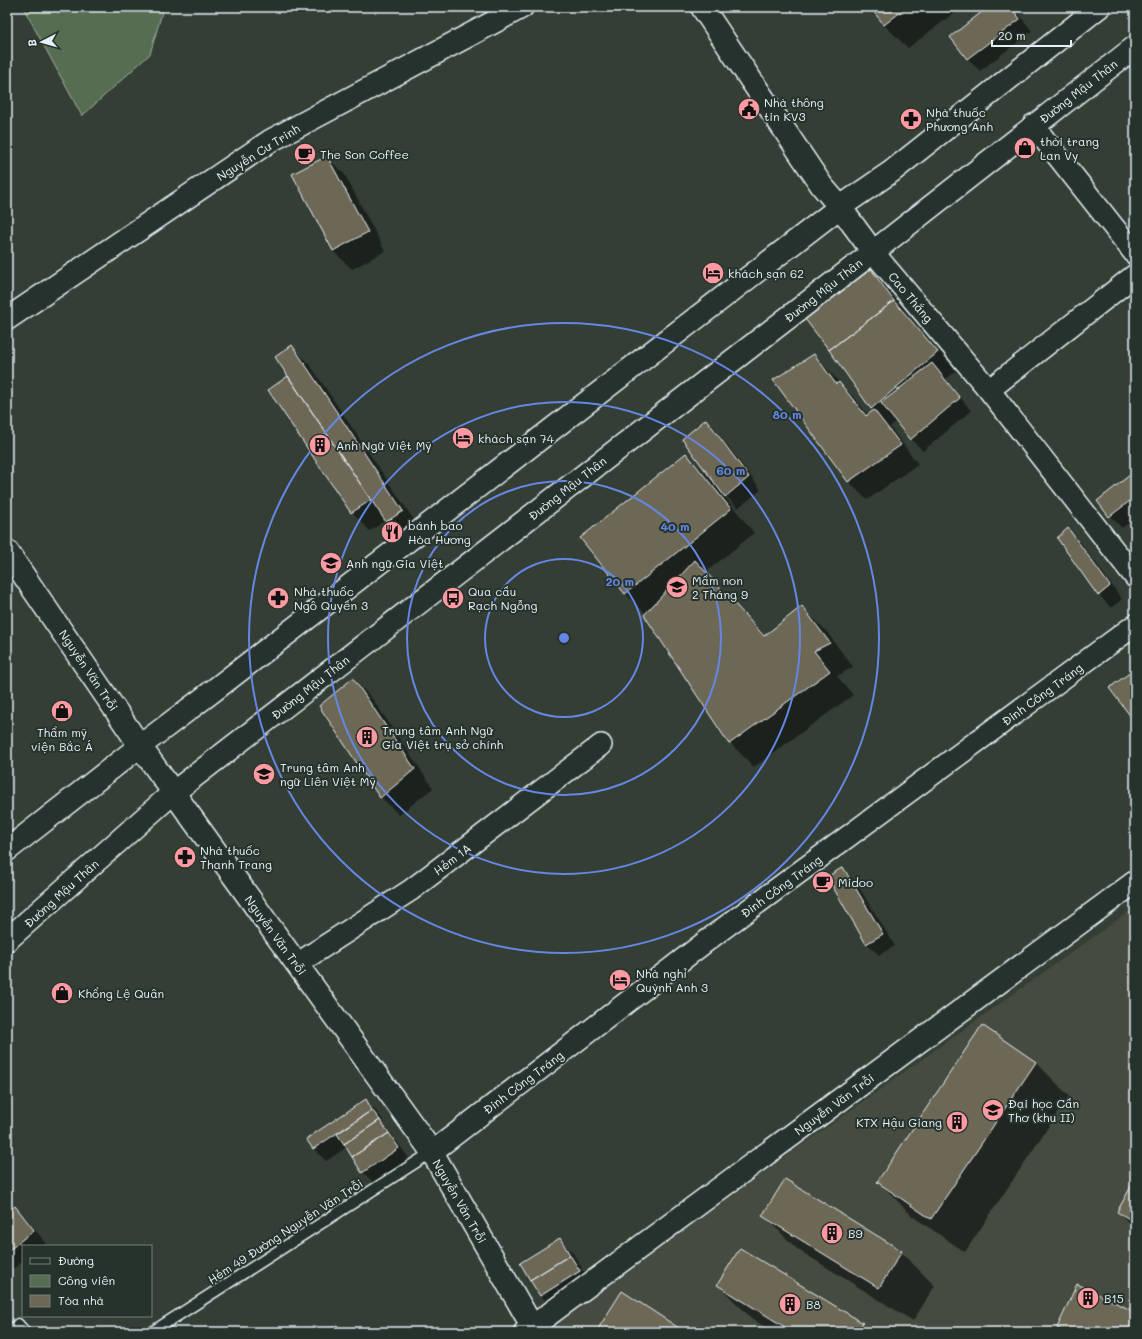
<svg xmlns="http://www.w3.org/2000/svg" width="1142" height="1339" viewBox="0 0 1142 1339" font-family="Mali,sans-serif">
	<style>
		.built { fill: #454b3f }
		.green { fill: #576d51; stroke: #a0afa4 }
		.shadow { fill: #0007 }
		.building { fill: #6d6856; stroke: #e8f1f8 }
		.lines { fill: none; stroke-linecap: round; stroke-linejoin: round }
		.service-casing { stroke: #e8f1f8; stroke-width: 13 }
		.minor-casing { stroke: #e8f1f8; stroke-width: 24 }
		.tertiary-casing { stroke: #e8f1f8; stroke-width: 25 }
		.secondary-casing { stroke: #e8f1f8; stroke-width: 25 }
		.service { stroke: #26332d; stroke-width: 10 }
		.minor { stroke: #26332d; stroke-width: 21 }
		.tertiary { stroke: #26332d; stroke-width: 22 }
		.secondary { stroke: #26332d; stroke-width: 22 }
		.ring { fill: none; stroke: #6487e3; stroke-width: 2 }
		.labels { text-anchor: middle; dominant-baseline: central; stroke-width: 4; stroke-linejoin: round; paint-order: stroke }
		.street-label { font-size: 12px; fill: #e8f1f8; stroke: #26332d }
		.poi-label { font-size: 12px; fill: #e8f1f8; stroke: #26332d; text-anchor: start }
		.centre { fill: #6487e3; stroke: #26332d; stroke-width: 2 }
		.ring-label { font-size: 12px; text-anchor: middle; font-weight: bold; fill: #6487e3; stroke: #26332d; stroke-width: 4; stroke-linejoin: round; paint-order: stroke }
	</style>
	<rect width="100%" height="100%" fill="#343e35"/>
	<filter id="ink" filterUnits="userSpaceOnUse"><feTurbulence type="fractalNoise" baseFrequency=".025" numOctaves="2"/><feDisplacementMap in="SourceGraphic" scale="8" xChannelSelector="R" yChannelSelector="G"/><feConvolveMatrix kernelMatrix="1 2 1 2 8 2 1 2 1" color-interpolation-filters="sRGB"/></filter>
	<g filter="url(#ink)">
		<path class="built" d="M1135 907V1332H544L567 1313Z"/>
		<path class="green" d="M23 7H163V9L150 54 82 116Z"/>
		<path class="shadow" d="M871 7H962L908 48 884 25Z
			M990 7H1013L1032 31 980 71 968 59 952 37Z
			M1039 7H1049L1043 11Z
			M327 157 345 175 385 251 352 269 333 251Z
			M871 270 889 289 912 320 956 371 946 379 971 411 923 451 911 439 897 421 890 427 918 464 867 500 848 481 814 355 857 401 868 416 874 411 872 408Z
			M292 347 310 365 420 529 405 539 386 520 370 531 352 512 270 390 290 377Z
			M706 421 718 433 761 490 738 508 727 497 726 498 754 533 706 572 765 636 802 608 826 631 853 667 837 676 853 695 754 767 730 743 646 614 626 594 582 539 686 454 713 481H714Z
			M1135 472V518L1122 528 1110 516Z
			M1068 530 1080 542 1122 599 1111 608 1099 595Z
			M353 679 371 697 433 788 399 815 381 797Z
			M843 869 855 881 895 946 879 955 867 943Z
			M1036 1062 1069 1096 965 1252 912 1216 879 1182Z
			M366 1101 378 1113 384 1122 383 1123 411 1161 375 1184 363 1172 347 1147 326 1161 314 1149 308 1139Z
			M1135 1181V1229L1118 1212Z
			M15 1208 27 1220 46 1243 42 1246H23V1261L13 1269 7 1263V1214Z
			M764 1216 901 1252 935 1286 913 1321 797 1249Z
			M560 1240 572 1252 582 1268 542 1293V1296L583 1270 591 1283 553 1308 540 1295Z
			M718 1285 862 1324 870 1332H773L752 1319Z
			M174 1329 177 1332H170Z"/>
		<path class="building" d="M870 7H907L884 25Z
			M988 7H1011L1020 19 967 59 950 37Z
			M327 156 368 232 333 251 292 174Z
			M871 269 894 301 829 350 805 319Z
			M894 301 938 352 871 409 829 350Z
			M292 345 403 511 386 522 275 357Z
			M814 354 836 384 839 382 866 416 874 410 901 445 848 482 773 380Z
			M932 363 960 398 910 440 881 403Z
			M288 376 371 500 351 513 268 390Z
			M706 419 749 477 725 497 682 439Z
			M686 453 731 509 625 594 580 538Z
			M1135 471V497L1109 517 1097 501Z
			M1068 528 1110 586 1098 596 1057 538Z
			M695 560 764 636 802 606 830 643 814 651 830 671 729 744 644 615Z
			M1135 669V722L1109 688Z
			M353 678 415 769 380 798 319 706Z
			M843 867 883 934 866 944 827 877Z
			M982 1025 1036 1062 931 1219 877 1182Z
			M366 1099 372 1110 313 1149 306 1139Z
			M372 1110 380 1120 344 1144 337 1134Z
			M380 1120 389 1133 352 1157 344 1144Z
			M389 1133 399 1148 362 1173 352 1157Z
			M785 1179 902 1251 879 1288 762 1216Z
			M1135 1179V1222L1117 1212Z
			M15 1206 34 1230 7 1252V1213Z
			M560 1238 570 1255 530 1280 520 1263Z
			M740 1248 863 1323 857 1332H793L717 1285Z
			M570 1255 580 1271 540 1296 530 1280Z
			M1077 1284 1135 1312V1332H1065L1057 1328Z
			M622 1291 685 1332H596Z
			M337 1325 342 1332H323Z"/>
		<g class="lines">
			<g class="service-casing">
				<path id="service" d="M9 1332 18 1324 25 1332
					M152 1332 432 1152"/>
			</g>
			<g class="minor-casing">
				<path id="minor" d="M1033 125 1135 254
					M873 252 989 390 1135 577
					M989 390 1135 275
					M297 964 411 890 601 745
					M432 1152 717 933 1135 625"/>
			</g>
			<g class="tertiary-casing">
				<path id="tertiary" d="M702 7 822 186 840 207 873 252
					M7 319 270 141 522 7
					M7 551 140 746 432 1152 532 1326
					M525 1332 1135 882"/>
			</g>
			<g class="secondary-casing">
				<path id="secondary" d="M7 850 140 746 209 694 840 207 891 172 1099 7
					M7 940 174 792 873 252 1135 47"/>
			</g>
			<use href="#service" class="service"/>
			<use href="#minor" class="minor"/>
			<use href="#tertiary" class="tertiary"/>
			<use href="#secondary" class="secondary"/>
		</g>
	</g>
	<g class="ring">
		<circle cx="564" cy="638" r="79"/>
		<circle cx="564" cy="638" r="157"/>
		<circle cx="564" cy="638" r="236"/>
		<circle cx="564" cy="638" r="315"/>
	</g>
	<defs>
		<g id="civic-disc" transform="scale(1.15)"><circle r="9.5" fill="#ff9aa2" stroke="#26332d"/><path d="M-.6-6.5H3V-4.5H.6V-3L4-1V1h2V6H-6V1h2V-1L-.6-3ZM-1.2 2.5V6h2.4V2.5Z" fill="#111"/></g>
		<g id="pharmacy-disc" transform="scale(1.15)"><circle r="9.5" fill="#ff9aa2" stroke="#26332d"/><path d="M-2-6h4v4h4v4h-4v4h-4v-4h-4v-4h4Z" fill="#111"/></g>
		<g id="shop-disc" transform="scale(1.15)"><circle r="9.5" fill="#ff9aa2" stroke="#26332d"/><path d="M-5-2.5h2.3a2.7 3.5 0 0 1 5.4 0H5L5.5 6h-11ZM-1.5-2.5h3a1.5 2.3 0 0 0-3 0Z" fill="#111"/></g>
		<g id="cafe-disc" transform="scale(1.15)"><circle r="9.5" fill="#ff9aa2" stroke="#26332d"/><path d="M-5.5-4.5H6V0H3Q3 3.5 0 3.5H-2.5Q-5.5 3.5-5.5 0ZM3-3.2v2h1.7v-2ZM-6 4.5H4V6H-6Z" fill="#111"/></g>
		<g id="hotel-disc" transform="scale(1.15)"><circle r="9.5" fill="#ff9aa2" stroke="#26332d"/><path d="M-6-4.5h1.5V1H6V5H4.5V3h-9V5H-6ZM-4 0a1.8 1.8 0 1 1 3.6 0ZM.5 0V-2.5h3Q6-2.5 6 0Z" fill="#111"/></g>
		<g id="building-disc" transform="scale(1.15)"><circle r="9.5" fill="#ff9aa2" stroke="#26332d"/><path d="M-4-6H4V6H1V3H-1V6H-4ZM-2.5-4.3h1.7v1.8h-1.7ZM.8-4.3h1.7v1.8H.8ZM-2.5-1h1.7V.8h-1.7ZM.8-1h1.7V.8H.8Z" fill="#111"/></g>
		<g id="restaurant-disc" transform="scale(1.15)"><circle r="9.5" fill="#ff9aa2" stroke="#26332d"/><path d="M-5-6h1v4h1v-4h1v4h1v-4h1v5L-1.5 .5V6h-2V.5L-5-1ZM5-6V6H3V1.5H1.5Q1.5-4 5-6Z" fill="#111"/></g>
		<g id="school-disc" transform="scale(1.15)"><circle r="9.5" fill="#ff9aa2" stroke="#26332d"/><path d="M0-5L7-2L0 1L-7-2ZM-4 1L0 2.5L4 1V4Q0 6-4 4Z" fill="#111"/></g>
		<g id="bus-disc" transform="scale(1.15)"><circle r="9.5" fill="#ff9aa2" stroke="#26332d"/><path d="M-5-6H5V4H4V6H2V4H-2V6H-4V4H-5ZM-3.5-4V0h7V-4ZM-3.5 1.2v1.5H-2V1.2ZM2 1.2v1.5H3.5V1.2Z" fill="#111"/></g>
		<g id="university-disc" transform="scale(1.15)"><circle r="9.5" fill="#ff9aa2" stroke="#26332d"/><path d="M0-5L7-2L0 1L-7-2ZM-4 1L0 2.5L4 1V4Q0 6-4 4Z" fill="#111"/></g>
	</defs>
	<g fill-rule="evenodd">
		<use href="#civic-disc" x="749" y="109"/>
		<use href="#pharmacy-disc" x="911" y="119"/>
		<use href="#shop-disc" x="1025" y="148"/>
		<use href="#cafe-disc" x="305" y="154"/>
		<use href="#hotel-disc" x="713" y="273"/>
		<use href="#hotel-disc" x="463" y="438"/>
		<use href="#building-disc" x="320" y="445"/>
		<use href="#restaurant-disc" x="392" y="532"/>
		<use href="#school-disc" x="331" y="563"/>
		<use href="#school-disc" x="677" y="587"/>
		<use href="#pharmacy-disc" x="278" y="598"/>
		<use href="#bus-disc" x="453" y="598"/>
		<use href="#shop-disc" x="62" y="711"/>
		<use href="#building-disc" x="367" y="737"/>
		<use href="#school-disc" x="264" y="774"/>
		<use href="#pharmacy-disc" x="185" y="857"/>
		<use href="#cafe-disc" x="823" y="882"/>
		<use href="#hotel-disc" x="620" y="980"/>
		<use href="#shop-disc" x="62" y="993"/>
		<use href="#university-disc" x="993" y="1110"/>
		<use href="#building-disc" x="957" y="1122"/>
		<use href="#building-disc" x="832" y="1233"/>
		<use href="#building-disc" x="1088" y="1298"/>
		<use href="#building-disc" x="790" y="1304"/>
	</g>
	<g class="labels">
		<g class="street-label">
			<text transform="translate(1078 91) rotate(-38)">Đường Mậu Thân</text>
			<text transform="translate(258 152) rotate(-32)">Nguyễn Cư Trinh</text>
			<text transform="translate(823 290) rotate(-38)">Đường Mậu Thân</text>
			<text transform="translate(911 297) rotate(50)">Cao Thắng</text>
			<text transform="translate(567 488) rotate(-38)">Đường Mậu Thân</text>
			<text transform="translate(89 670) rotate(56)">Nguyễn Văn Trỗi</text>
			<text transform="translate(310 687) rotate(-38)">Đường Mậu Thân</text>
			<text transform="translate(1042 694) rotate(-36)">Đinh Công Tráng</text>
			<text transform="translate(452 859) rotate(-37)">Hẻm 1A</text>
			<text transform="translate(781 886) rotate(-36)">Đinh Công Tráng</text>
			<text transform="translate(61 893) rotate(-42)">Đường Mậu Thân</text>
			<text transform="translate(276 935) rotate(54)">Nguyễn Văn Trỗi</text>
			<text transform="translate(523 1082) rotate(-37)">Đinh Công Tráng</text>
			<text transform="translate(834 1104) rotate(-36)">Nguyễn Văn Trỗi</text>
			<text transform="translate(460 1201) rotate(60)">Nguyễn Văn Trỗi</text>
			<text transform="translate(285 1231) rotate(-33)">Hẻm 49 Đường Nguyễn Văn Trỗi</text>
		</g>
		<g class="poi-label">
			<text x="764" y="102">Nhà thông<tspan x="764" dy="14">tin KV3</tspan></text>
			<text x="926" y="112">Nhà thuốc<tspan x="926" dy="14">Phương Anh</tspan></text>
			<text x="1040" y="141">thời trang<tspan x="1040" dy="14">Lan Vy</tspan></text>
			<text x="320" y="154">The Son Coffee</text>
			<text x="728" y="273">khách sạn 62</text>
			<text x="478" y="438">khách sạn 74</text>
			<text x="336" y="445">Anh Ngữ Việt Mỹ</text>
			<text x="408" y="525">bánh bao<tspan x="408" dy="14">Hòa Hương</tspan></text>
			<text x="346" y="563">Anh ngữ Gia Việt</text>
			<text x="692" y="580">Mầm non<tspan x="692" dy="14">2 Tháng 9</tspan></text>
			<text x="294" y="591">Nhà thuốc<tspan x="294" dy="14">Ngô Quyền 3</tspan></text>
			<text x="468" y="591">Qua cầu<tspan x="468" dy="14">Rạch Ngỗng</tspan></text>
			<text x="382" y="730">Trung tâm Anh Ngữ<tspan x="382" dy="14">Gia Việt trụ sở chính</tspan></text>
			<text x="62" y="732" text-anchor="middle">Thẩm mỹ<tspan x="62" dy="14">viện Bắc Á</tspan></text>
			<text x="280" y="767">Trung tâm Anh<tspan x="280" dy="14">ngữ Liên Việt Mỹ</tspan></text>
			<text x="200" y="850">Nhà thuốc<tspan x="200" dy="14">Thanh Trang</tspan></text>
			<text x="838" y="882">Midoo</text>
			<text x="636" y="973">Nhà nghỉ<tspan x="636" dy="14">Quỳnh Anh 3</tspan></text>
			<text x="78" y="993">Khổng Lệ Quân</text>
			<text x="1008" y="1103">Đại học Cần<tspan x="1008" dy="14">Thơ (khu II)</tspan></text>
			<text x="942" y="1122" text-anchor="end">KTX Hậu Giang</text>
			<text x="848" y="1233">B9</text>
			<text x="1104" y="1298">B15</text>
			<text x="806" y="1304">B8</text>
		</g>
	</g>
	<circle cx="564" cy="638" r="6" class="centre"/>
	<g class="ring-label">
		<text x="787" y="419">80 m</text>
		<text x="731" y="475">60 m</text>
		<text x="675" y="531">40 m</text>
		<text x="620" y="586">20 m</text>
	</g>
	<rect width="1142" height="1339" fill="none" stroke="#26332d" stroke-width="24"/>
	<rect x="12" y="12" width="1118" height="1315" fill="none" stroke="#e8f1f8" stroke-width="1.5" filter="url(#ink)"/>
	<rect x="22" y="1245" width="130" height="72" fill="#26332d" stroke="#747f7e"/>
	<rect x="30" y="1258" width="20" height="6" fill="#26332d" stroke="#747f7e"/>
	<text x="58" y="1265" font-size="12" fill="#e8f1f8">Đường</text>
	<rect x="30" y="1275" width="20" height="12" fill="#576d51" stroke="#747f7e"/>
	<text x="58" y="1285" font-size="12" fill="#e8f1f8">Công viên</text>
	<rect x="30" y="1295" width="20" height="12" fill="#6d6856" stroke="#747f7e"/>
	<text x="58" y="1305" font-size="12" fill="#e8f1f8">Tòa nhà</text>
	<g transform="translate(42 42) rotate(264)" stroke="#26332d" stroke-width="3" paint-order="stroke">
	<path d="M0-3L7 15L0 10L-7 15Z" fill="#e8f1f8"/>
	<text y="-6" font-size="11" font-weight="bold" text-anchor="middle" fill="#e8f1f8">B</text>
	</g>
	<path d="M992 40v6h79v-6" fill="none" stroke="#e8f1f8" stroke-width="2"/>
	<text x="998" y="40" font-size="12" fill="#e8f1f8" stroke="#26332d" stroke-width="3" paint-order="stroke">20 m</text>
</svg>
